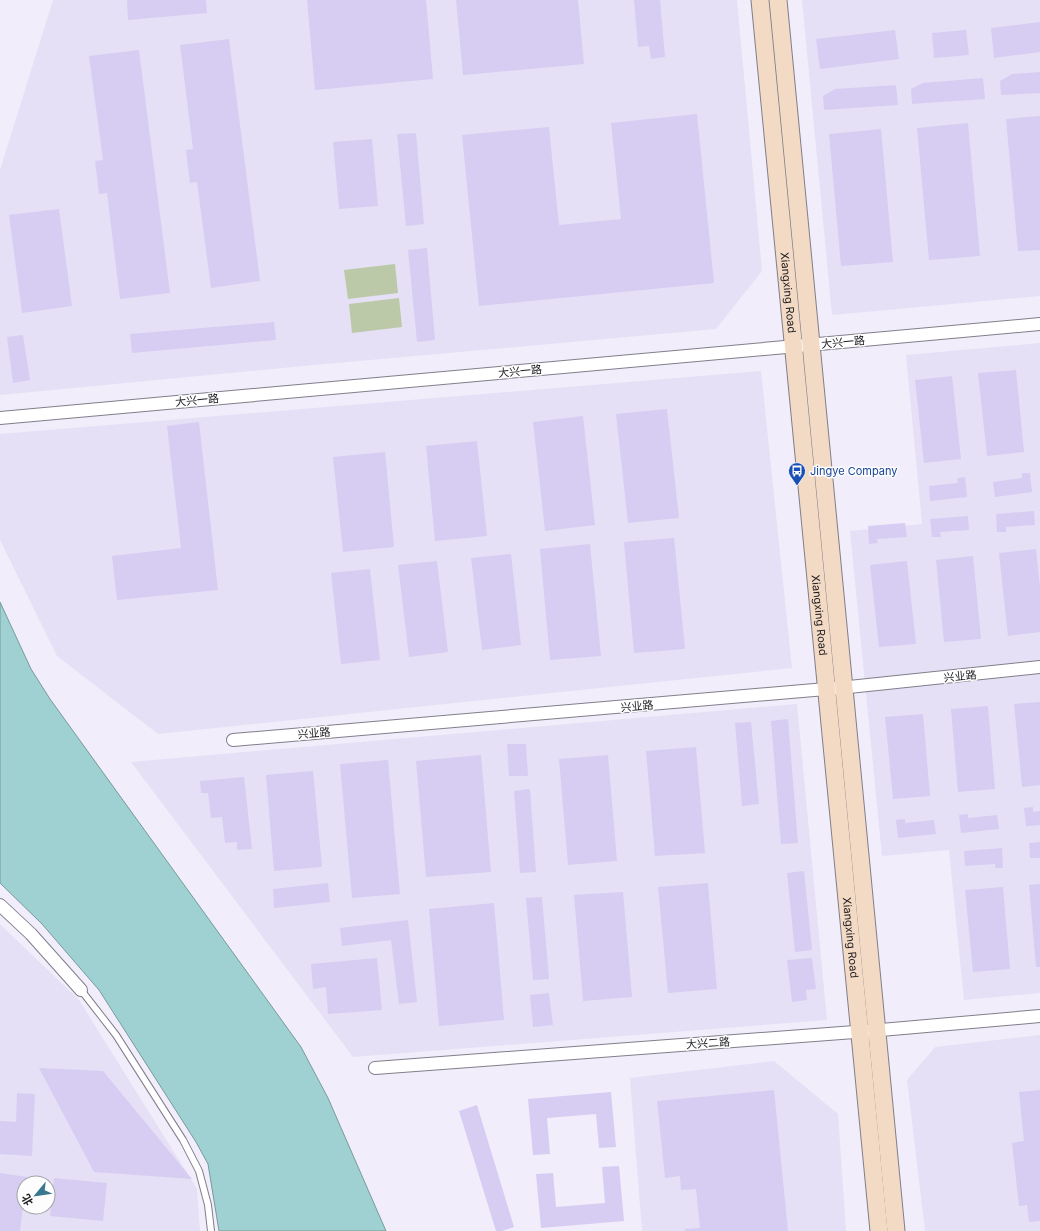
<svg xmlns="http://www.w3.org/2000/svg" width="1040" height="1231" viewBox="0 0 1040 1231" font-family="Inter,'Noto Sans SC',sans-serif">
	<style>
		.built { fill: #e5e0f5; fill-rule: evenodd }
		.green { fill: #bcc9a8 }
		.water { fill: #9fd1d3; stroke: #779a9d }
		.building { fill: #d7cdf2 }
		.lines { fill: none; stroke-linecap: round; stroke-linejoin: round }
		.lane-casing { stroke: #817e8a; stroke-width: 8 }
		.street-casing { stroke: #817e8a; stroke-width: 14 }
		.secondary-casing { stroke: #817e8a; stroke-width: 19 }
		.lane { stroke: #fff; stroke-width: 6 }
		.street { stroke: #fff; stroke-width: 12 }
		.secondary { stroke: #f3dac4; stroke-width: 17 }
		.labels { text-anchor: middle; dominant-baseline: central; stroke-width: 3; stroke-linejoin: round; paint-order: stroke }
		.street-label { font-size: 11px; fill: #1a191e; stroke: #fdfdfd }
		.transit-label { font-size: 11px; fill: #164399; stroke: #fdfdfd; text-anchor: start }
	</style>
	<rect width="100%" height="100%" fill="#f1edfb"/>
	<path class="built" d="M53 0H737L762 271 716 329 303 366 0 395V170Z
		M802 0H1040V296L832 315Z
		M1040 343V993L964 1000 949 850 882 856 850 531 922 524 906 355Z
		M761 371 792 668 158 734 57 656 0 540V434Z
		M797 704 827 1020 353 1057 131 762Z
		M0 924 79 1000 197 1189 200 1231H0ZM24 1183H48V1207H24Z
		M1040 1035V1231H925L907 1080 935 1047Z
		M774 1061 838 1114 846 1231H642L630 1078Z"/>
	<path class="green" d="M395 264 398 293 348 299 344 270Z
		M399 298 402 327 352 333 349 304Z"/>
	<path class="water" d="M0 602 31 669 50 699 301 1047 328 1098 386 1231H219L208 1164 196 1142 99 990 42 924 0 883Z"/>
	<path class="building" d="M127 0H206L207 13 128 20Z
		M307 0H426L433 79 315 90Z
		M456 0H578L584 64 463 75Z
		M634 0H660L665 57 651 59 649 46 638 47Z
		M1040 22V52L994 58 991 28Z
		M895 30 899 59 820 69 816 39Z
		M966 30 969 55 934 58 932 33Z
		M229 39 260 281 211 288 197 182 190 183 186 150 193 149 180 45Z
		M139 50 170 293 120 299 107 193 99 194 95 161 103 160 89 56Z
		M1040 72V93L1001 95 1000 81 1012 74Z
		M983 78 985 99 912 104 911 89 923 83Z
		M896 85 898 105 824 110 823 96 835 89Z
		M697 114 714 283 479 306 462 135 549 127 559 225 621 219 611 123Z
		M1040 116V250L1018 251 1006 119Z
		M968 123 980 256 929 260 917 128Z
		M881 129 893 262 841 266 829 134Z
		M416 133 424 224 406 226 397 134Z
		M372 139 378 206 339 209 333 142Z
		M59 209 72 306 22 313 9 215Z
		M427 248 435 340 417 342 408 250Z
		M274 322 276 340 132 353 130 334Z
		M23 335 30 380 13 383 7 337Z
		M1016 370 1024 452 987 456 978 373Z
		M952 376 961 459 924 463 915 380Z
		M667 409 679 518 628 523 616 414Z
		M583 416 595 525 545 531 533 422Z
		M199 422 218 590 117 600 112 556 181 548 167 426Z
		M477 441 487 536 435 541 426 446Z
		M385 452 394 547 343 552 333 457Z
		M1022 473H1030L1032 492 995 497 993 482 1022 478Z
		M965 477 967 497 930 501 929 486 958 483 957 478Z
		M1034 511 1035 525 1006 527V532H997L996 514Z
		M968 516 969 530 940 532 941 537H932L930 519Z
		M905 523 907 537 877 539 878 543 869 544 868 526Z
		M674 538 685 649 634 653 624 542Z
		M590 544 601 656 550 660 540 549Z
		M1036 549 1040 587V632L1008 636 999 553Z
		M511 554 521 645 482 650 471 558Z
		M973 556 981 639 944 642 936 560Z
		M437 561 448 652 409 657 398 565Z
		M907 561 916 644 879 647 870 565Z
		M370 569 380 660 341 664 331 573Z
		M1040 702V785L1022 787 1014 704Z
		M988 706 995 789 958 792 951 709Z
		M923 714 930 796 893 799 885 717Z
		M788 719 798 843 781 844 771 721Z
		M751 722 759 804 742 806 735 723Z
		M507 744H526L528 776H509Z
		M696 747 705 853 655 856 646 751Z
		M481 755 491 872 426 877 416 761Z
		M608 755 617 861 568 865 559 759Z
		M388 760 400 894 352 898 340 764Z
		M313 771 322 867 274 871 266 775Z
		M244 777 252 849 237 850V842L225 843 222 817 211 818 208 793H201L200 781Z
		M530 789 536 872 520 873 514 791Z
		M1033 807V812L1040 811V825L1026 826 1024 808Z
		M968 814V818L997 815 999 829 961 833 959 815Z
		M905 819V823L934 820 936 834 898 838 896 820Z
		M1040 842V858H1030L1029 843Z
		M1002 848 1003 868H995V864L965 866 964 851Z
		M804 871 812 950 795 952 787 873Z
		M328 883 330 902 274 908 273 889Z
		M708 883 717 989 668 993 658 887Z
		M1040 884V967H1036L1029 885Z
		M1003 887 1010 969 973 972 965 890Z
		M623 892 632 997 583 1001 574 895Z
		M542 897 549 979 533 980 526 898Z
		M494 903 504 1020 439 1026 429 909Z
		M408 920 417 1002 399 1004 391 940 342 946 340 928Z
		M377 958 382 1010 328 1014 326 987 313 989 311 964Z
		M812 958 816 989 806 990 807 1000 792 1002 787 960Z
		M549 993 553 1025 533 1027 530 995Z
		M39 1068 103 1071 192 1179 94 1172Z
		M774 1090 788 1231H685V1229L700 1228 696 1189 681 1190 680 1176 665 1178 657 1101Z
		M1040 1090V1221L1029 1222 1027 1205 1019 1206 1012 1143 1024 1141 1019 1092Z
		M611 1092 616 1147 599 1148 596 1114 547 1118 550 1154 533 1155 528 1099Z
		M17 1093 35 1094 32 1156 0 1154V1121L16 1122Z
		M477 1105 514 1227 502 1231H496L459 1111Z
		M619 1166 624 1221 541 1228 536 1174 553 1173 556 1207 605 1203 602 1167Z
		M0 1173 27 1177 26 1183H24V1199L20 1231H0Z
		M54 1178 107 1183 103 1221 50 1216Z"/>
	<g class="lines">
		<g class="lane-casing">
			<path id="lane" d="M81 990 116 1035 183 1140 199 1171 208 1205 211 1231"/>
		</g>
		<g class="street-casing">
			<path id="street" d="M0 418 1040 324
				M233 740 849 687 1040 667
				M0 905 31 934 81 990
				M375 1068 881 1030 1040 1016"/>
		</g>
		<g class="secondary-casing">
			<g id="secondary">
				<path id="s1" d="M760 0 879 1231"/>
				<path d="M778 0 896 1231"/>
			</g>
		</g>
		<use href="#lane" class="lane"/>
		<use href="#street" class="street"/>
		<use href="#secondary" class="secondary"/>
	</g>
	<defs>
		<g id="bus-pin" transform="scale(0.9)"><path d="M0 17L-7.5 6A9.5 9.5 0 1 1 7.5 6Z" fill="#1a4fb4" stroke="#fdfdfd"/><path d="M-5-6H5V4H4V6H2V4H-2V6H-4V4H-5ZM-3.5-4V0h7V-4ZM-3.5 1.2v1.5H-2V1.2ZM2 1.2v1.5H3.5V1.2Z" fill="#fff"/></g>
	</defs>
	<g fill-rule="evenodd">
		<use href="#bus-pin" x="797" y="471"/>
	</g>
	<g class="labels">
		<g class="street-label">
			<text stroke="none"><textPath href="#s1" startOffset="294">Xiangxing Road</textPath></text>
			<text transform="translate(843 342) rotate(-5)">大兴一路</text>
			<text transform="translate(520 371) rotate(-5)">大兴一路</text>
			<text transform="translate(197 400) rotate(-5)">大兴一路</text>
			<text stroke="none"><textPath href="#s1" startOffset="618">Xiangxing Road</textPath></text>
			<text transform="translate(960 676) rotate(-6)">兴业路</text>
			<text transform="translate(637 706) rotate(-5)">兴业路</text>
			<text transform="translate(314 733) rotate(-5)">兴业路</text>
			<text stroke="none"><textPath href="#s1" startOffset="942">Xiangxing Road</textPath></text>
			<text transform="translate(708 1043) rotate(-4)">大兴二路</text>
		</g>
		<g class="transit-label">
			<text x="810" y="471">Jingye Company</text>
		</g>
	</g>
	<g transform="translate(36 1195) rotate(241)"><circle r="19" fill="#fdfdfd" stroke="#a2a2a4"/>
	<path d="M0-3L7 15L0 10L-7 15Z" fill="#38778c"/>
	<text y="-6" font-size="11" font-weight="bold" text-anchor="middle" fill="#1a191e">北</text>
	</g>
</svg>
